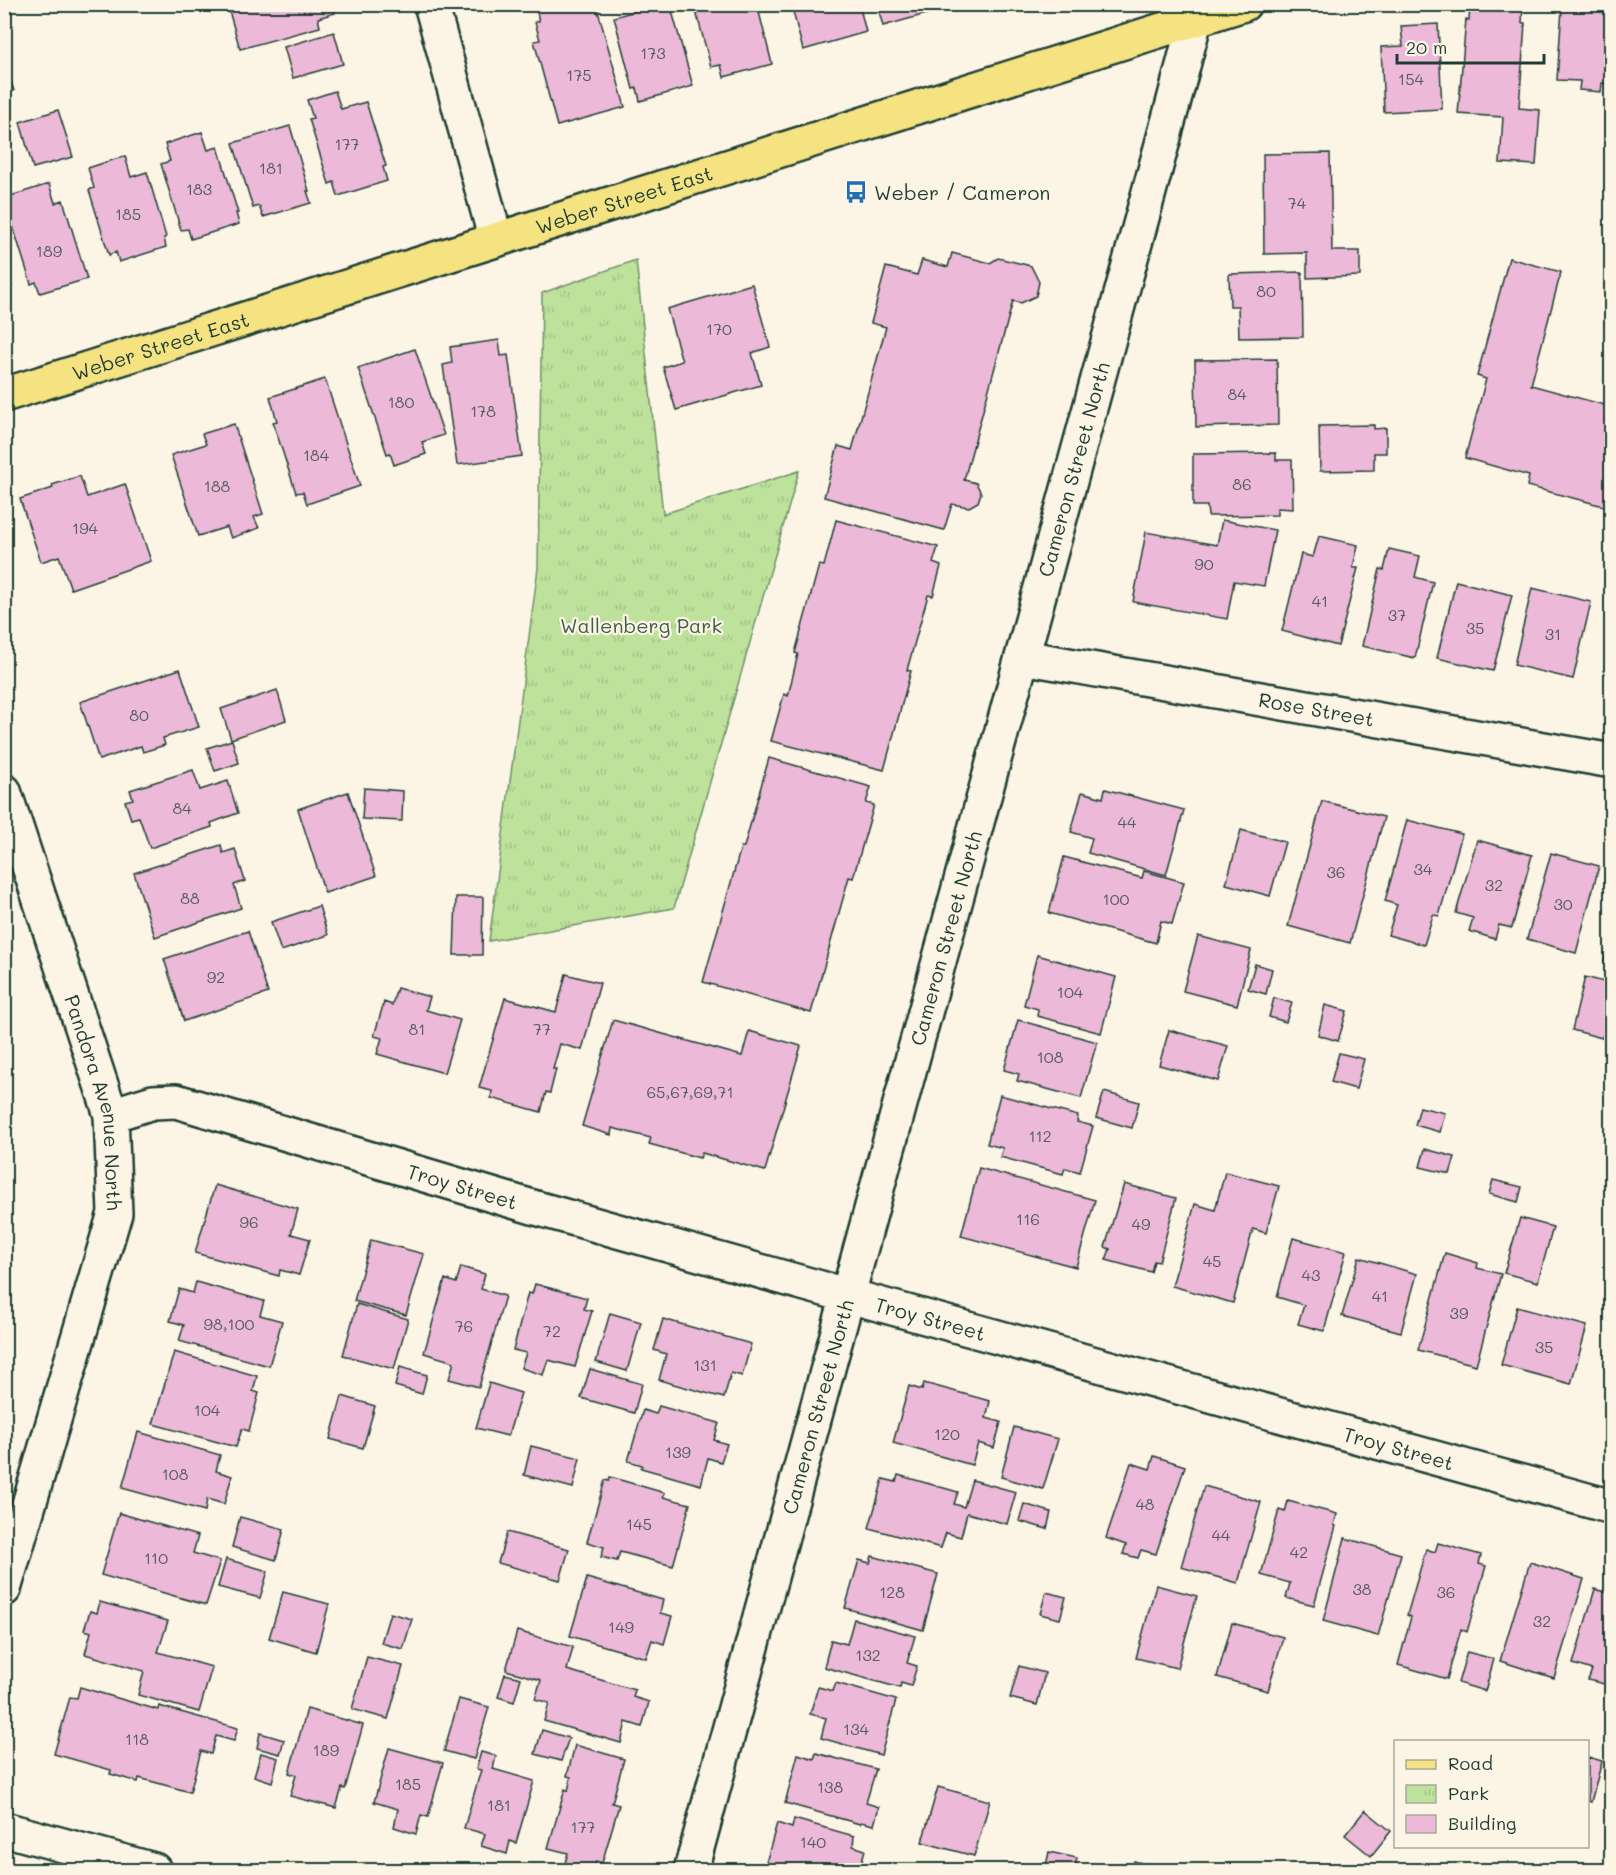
<svg xmlns="http://www.w3.org/2000/svg" width="1616" height="1875" viewBox="0 0 1616 1875" font-family="Mali,sans-serif">
	<style>
		.park { fill: url(#park-tufts); stroke: #6e9068; stroke-width: 1.5 }
		.building { fill: #ecb9d8; stroke: #1f3d34; stroke-width: 1.5 }
		.lines { fill: none; stroke-linecap: round; stroke-linejoin: round }
		.minor-casing { stroke: #1f3d34; stroke-width: 38 }
		.major-casing { stroke: #1f3d34; stroke-width: 38 }
		.minor { stroke: #fcf5e5; stroke-width: 33 }
		.major { stroke: #f5e382; stroke-width: 33 }
		.labels { text-anchor: middle; dominant-baseline: central; stroke-width: 4.5; stroke-linejoin: round; paint-order: stroke }
		.number-label { font-size: 16px; fill: #525c5d }
		.poi-label { font-size: 20px; fill: #1f3d34; stroke: #fcf5e5; text-anchor: start }
		.street-label { font-size: 20px; fill: #1f3d34; stroke: #fcf5e5 }
		.park-label { font-size: 20px; fill: #3f5e49; stroke: #fcf5e5 }
	</style>
	<defs>
		<pattern id="park-tufts" width="24" height="20" patternUnits="userSpaceOnUse" patternTransform="scale(1.5)"><rect width="24" height="20" fill="#bee29c"/><path d="M3 7l-1-3M5 7V3M7 7l1-3M15 17l-1-3M17 17v-4M19 17l1-3" fill="none" stroke="#a3c387"/></pattern>
	</defs>
	<rect width="100%" height="100%" fill="#fcf5e5"/>
	<filter id="ink" filterUnits="userSpaceOnUse"><feTurbulence type="fractalNoise" baseFrequency=".0167" numOctaves="2"/><feDisplacementMap in="SourceGraphic" scale="12" xChannelSelector="R" yChannelSelector="G"/><feConvolveMatrix kernelMatrix="1 2 1 2 8 2 1 2 1" color-interpolation-filters="sRGB"/></filter>
	<g filter="url(#ink)">
		<path class="park" d="M636 260 663 514 799 471 674 908 489 941 538 568 542 293Z"/>
		<path class="building" d="M227 4H332L335 13 318 18 320 27 240 49Z
			M535 4H596L625 107 557 126 534 41 540 40 535 22 539 21Z
			M660 4H670L693 86 640 101 637 88 633 89 614 17Z
			M694 4H757L772 64 724 77 721 65 711 67Z
			M791 4H859L866 32 803 50Z
			M877 4H935L937 11 883 26Z
			M1470 4H1523L1522 23H1525L1519 108 1540 110 1536 165 1500 163 1503 117 1458 114 1466 19 1469 20Z
			M1568 4H1612L1610 84 1602 83 1601 92 1579 90 1580 81 1557 80 1562 9 1567 10Z
			M1438 24 1442 109 1384 112 1381 47 1403 46 1401 26Z
			M334 32 343 64 293 78 284 47Z
			M4 59 14 91 4 94Z
			M335 91 341 109 366 102 386 166 383 167 387 181 338 196 334 182 329 184 309 119 313 118 307 100Z
			M58 110 73 157 33 168 20 122Z
			M290 126 309 191H307L311 203 263 217 259 206 253 208 233 143Z
			M202 132 208 150 218 147 238 213H236L239 224 191 239 188 229 181 230 161 164 170 161 165 144Z
			M1330 153 1332 251H1360V276L1307 278V253L1264 254 1263 154Z
			M125 156 131 177 147 172 166 237 164 238 166 247 119 262 116 252 109 255 89 190 94 188 88 168Z
			M49 184 55 203 63 200 87 279 40 293 36 282 31 284 11 220 4 222V198Z
			M952 253 990 263 998 258 1031 266 1039 282 1036 296 1021 303 1013 301 964 480 976 483 981 493 978 502 969 507 952 504 944 530 824 497 838 446 852 450 886 327 871 323 886 267 917 275 922 260 948 267Z
			M1509 258 1561 272 1531 385 1612 407 1611 508 1527 486 1529 476 1465 458 1486 379 1477 376Z
			M4 260 12 286 9 288 11 297 4 299Z
			M1302 272 1303 337 1239 338 1238 306H1230L1229 274Z
			M752 284 770 347 752 353 761 385 676 410 663 367 682 361 667 309Z
			M499 340 501 356 508 355 522 456 457 465 443 365 452 363 450 347Z
			M415 349 444 435 422 442 426 454 394 465 390 453 387 454 358 368Z
			M1277 359 1278 425 1196 427 1195 360Z
			M325 379 360 486 307 504 303 492 296 493 273 422 277 421 270 397Z
			M234 424 263 514 254 517 259 528 231 538 227 527 198 536 171 455 206 444 202 434Z
			M1374 425V429L1386 428V453H1374V470L1320 471 1319 426Z
			M1276 453V460H1292L1293 509 1277 508V515L1208 516 1207 506H1193V454Z
			M80 476 87 497 125 484 151 561 71 589 59 556 41 562 20 499 53 488 52 485Z
			M836 520 938 547 933 563 941 566 933 596 928 595 907 670 911 671 884 770 771 741 784 694 788 696 798 654 795 653 819 565 824 566Z
			M1222 520 1275 530 1264 586 1234 581 1227 619 1133 602 1146 532 1217 545Z
			M1319 536 1358 545 1353 568H1358L1338 646 1282 631 1301 554 1313 557Z
			M1389 549 1420 556 1415 577 1433 582 1415 658 1362 646 1380 569 1384 570Z
			M1456 581 1512 595 1493 671 1437 658Z
			M1532 588 1591 602 1573 679 1514 665Z
			M180 669 199 727 163 738 165 745 143 752 141 746 99 760 80 702Z
			M277 690 286 720 231 739 221 709Z
			M232 740 239 763 215 771 207 748Z
			M769 758 871 787 866 803 874 805 853 878 849 877 811 1013 703 982 741 847H744Z
			M193 770 200 790 228 781 238 813 211 823 212 827 150 848 139 817 131 819 125 801 133 799 130 790Z
			M364 788 403 791 402 821 362 819Z
			M1105 789 1184 810 1166 875 1088 853 1092 838 1071 832 1082 792 1103 798Z
			M348 792 376 876 325 893 298 809Z
			M1322 801 1384 817 1350 943 1288 926Z
			M1407 820 1462 834 1439 916 1433 915 1424 945 1388 935 1397 905 1385 901Z
			M1241 830 1285 842 1270 896 1226 884Z
			M1477 840 1532 855 1512 928 1499 925 1495 939 1469 931 1473 918 1456 913Z
			M221 845 223 853 235 849 245 881 234 885 241 908 155 937 134 873Z
			M1551 853 1599 866 1576 953 1527 939Z
			M1064 857 1142 878 1144 871 1184 882 1172 924 1161 921 1156 943 1049 913Z
			M456 897H483L482 955H454Z
			M319 906 328 935 281 951 271 922Z
			M248 931 268 993 184 1021 164 959Z
			M1612 935V963L1604 961Z
			M1198 936 1251 950 1237 1005 1183 991Z
			M1037 955 1116 977 1101 1033 1037 1016 1038 1009 1024 1005Z
			M1255 964 1272 969 1266 994 1248 989Z
			M566 974 600 983 582 1050 560 1044 553 1069H556L550 1093 546 1092 541 1112 491 1098 492 1091 479 1088 505 998 556 1012Z
			M1585 977 1612 984V1002L1602 1038 1572 1030Z
			M397 988 430 997 426 1010 460 1020 444 1073 377 1054 382 1038 374 1036 384 1002 392 1005Z
			M1274 998 1292 1003 1286 1022 1269 1017Z
			M1325 1005 1347 1011 1338 1041 1318 1035Z
			M613 1020 742 1056 749 1031 801 1046 765 1171 702 1153 700 1158 649 1144 651 1138 612 1128 611 1135 582 1126Z
			M1018 1020 1097 1042 1081 1098 1017 1081 1019 1074 1004 1070Z
			M1169 1030 1228 1046 1218 1081 1159 1065Z
			M1339 1053 1364 1059 1356 1089 1331 1082Z
			M1104 1092 1139 1102 1132 1128 1096 1118Z
			M1000 1095 1078 1116 1077 1122 1093 1126 1080 1172 1065 1168 1063 1174 1000 1157 1003 1148 987 1144Z
			M1420 1107 1445 1113 1440 1132 1415 1125Z
			M1425 1149 1455 1157 1450 1174 1420 1167Z
			M979 1168 1095 1200 1076 1267 961 1236Z
			M1225 1172 1279 1186 1266 1233 1253 1229 1233 1303 1172 1286 1195 1204 1215 1210Z
			M1493 1180 1522 1187 1518 1202 1489 1194Z
			M1124 1184 1176 1198 1159 1262 1154 1261 1151 1272 1106 1260 1110 1249 1105 1247Z
			M215 1185 298 1209 291 1234 310 1239 299 1275 280 1270 279 1276 195 1253Z
			M1520 1218 1553 1227 1538 1282 1504 1273Z
			M1293 1238 1346 1252 1324 1331 1298 1324 1304 1305 1277 1297Z
			M371 1240 424 1254 406 1315 354 1301Z
			M1445 1253 1478 1263 1477 1268 1501 1274 1476 1365 1418 1350Z
			M1359 1257 1417 1274 1401 1332 1342 1316Z
			M461 1267 485 1274 481 1289 505 1296 479 1387 449 1379 454 1362 424 1353 445 1279 456 1283Z
			M196 1282 264 1301 260 1315 282 1321 269 1366 179 1341 184 1325 170 1321 179 1289 193 1293Z
			M535 1284 587 1298 584 1309 592 1311 575 1367 548 1360 543 1375 521 1368 526 1353 513 1350 528 1293 532 1294Z
			M357 1304 408 1319 394 1369 343 1355Z
			M1517 1307 1587 1326 1571 1384 1501 1365Z
			M610 1313 641 1322 627 1371 596 1362Z
			M663 1319 751 1344 742 1376 731 1373 724 1398 659 1380 666 1354 654 1350Z
			M174 1352 257 1376 253 1391 259 1393 249 1431 242 1429 236 1447 153 1424Z
			M400 1367 427 1375 422 1394 395 1386Z
			M590 1369 642 1384 634 1413 581 1398Z
			M489 1383 521 1393 508 1436 476 1428Z
			M924 1383 990 1401 986 1418 1001 1422 994 1448 978 1443 972 1465 893 1443 909 1386 922 1390Z
			M342 1396 375 1406 363 1448 330 1439Z
			M659 1406 719 1423 714 1440 727 1444 721 1462 708 1458 701 1485 641 1468 642 1465 628 1461 643 1410 656 1414Z
			M1014 1427 1058 1439 1043 1489 1001 1477Z
			M138 1432 220 1455 216 1471 232 1476 224 1504 207 1499 205 1511 122 1488Z
			M531 1446 580 1458 573 1488 524 1475Z
			M1154 1456 1185 1466 1156 1554 1141 1550 1138 1558 1123 1554 1126 1545 1106 1538 1131 1463 1150 1469Z
			M898 1475 958 1492 954 1504 964 1507 972 1480 1016 1492 1007 1524 967 1513 961 1537 946 1533 941 1548 869 1528 883 1479 896 1482Z
			M610 1477 665 1493 663 1497 690 1504 673 1566 620 1552 617 1561 601 1557 604 1547 587 1542 605 1480 609 1481Z
			M1204 1486 1261 1502 1238 1583 1181 1567Z
			M1288 1501 1337 1514 1334 1525 1336 1526 1314 1605 1286 1598 1290 1583 1261 1575 1279 1510 1285 1512Z
			M1024 1504 1051 1512 1047 1529 1019 1521Z
			M119 1513 198 1536 193 1553 220 1561 206 1605 101 1575Z
			M240 1517 284 1529 276 1560 232 1547Z
			M507 1532 569 1549 560 1580 498 1563Z
			M1345 1538 1401 1554 1378 1636 1323 1621Z
			M1438 1543 1481 1555 1479 1564 1486 1566 1467 1632 1461 1629 1447 1679 1398 1665 1411 1617 1407 1615 1426 1549 1435 1552Z
			M872 1556 938 1574 923 1630 845 1608 859 1560 870 1563Z
			M226 1559 268 1571 260 1598 218 1587Z
			M1530 1562 1584 1579 1554 1678 1500 1661Z
			M587 1578 663 1600 660 1613 672 1616 664 1644 652 1640 646 1658 570 1636Z
			M1156 1585 1197 1596 1177 1668 1136 1658Z
			M1595 1589 1612 1594V1686L1588 1680 1592 1670 1573 1664Z
			M283 1592 329 1604 316 1652 269 1638Z
			M1046 1592 1066 1597 1060 1619 1040 1614Z
			M100 1602 168 1621 158 1652 212 1667 199 1712 138 1695 144 1671 85 1654 91 1632 84 1630 90 1611 97 1613Z
			M390 1613 412 1619 403 1649 381 1643Z
			M854 1619 915 1636 907 1663 917 1666 911 1686 901 1683 900 1688 824 1667 831 1640 847 1644Z
			M1232 1623 1283 1637 1268 1691 1217 1677Z
			M517 1631 573 1647 567 1670 635 1690 633 1697 649 1702 642 1727 626 1722 621 1743 544 1721 549 1703 535 1699 541 1680 506 1670Z
			M1467 1652 1494 1659 1485 1691 1458 1683Z
			M367 1657 403 1666 388 1719 352 1709Z
			M1019 1666 1045 1673 1037 1705 1010 1698Z
			M505 1674 521 1678 514 1702 498 1697Z
			M836 1683 896 1700 881 1755 821 1738 826 1718 810 1714 818 1687 833 1691Z
			M80 1687 158 1710 159 1706 238 1728 234 1741 216 1736 211 1754 201 1751 190 1792 139 1778 138 1782 110 1774 111 1770 54 1754 70 1697 77 1698Z
			M459 1699 489 1707 474 1759 444 1751Z
			M307 1709 363 1725 345 1789 342 1788 336 1808 290 1796 296 1775 289 1773Z
			M542 1730 569 1738 561 1761 535 1754Z
			M260 1733 284 1740 280 1754 257 1748Z
			M575 1745 624 1759 612 1803 619 1805 602 1863 596 1861 593 1870H563L568 1853 548 1848 565 1789 568 1791 571 1777 567 1776Z
			M389 1748 443 1763 428 1817 421 1815 416 1834 394 1827 398 1809 374 1802Z
			M481 1752 496 1756 493 1769 534 1781 516 1843 510 1841 507 1854 481 1846 485 1834 464 1828 481 1770 476 1769Z
			M261 1753 278 1758 272 1782 254 1776Z
			M816 1753 876 1769 866 1803 879 1807 874 1825 861 1822 860 1824 785 1803 798 1754 814 1759Z
			M1588 1757 1602 1761 1591 1802 1588 1801Z
			M938 1787 990 1801 974 1856 922 1842Z
			M1365 1810 1391 1831 1371 1856 1345 1835Z
			M794 1819 854 1836 853 1846 865 1850 860 1867 847 1863 845 1870H764L777 1823 792 1828Z
			M1049 1852 1077 1858 1074 1870H1045Z
			M1134 1861 1163 1869 1162 1870H1131Z"/>
		<g class="lines">
			<g class="minor-casing">
				<g id="minor">
					<path d="M431 4 496 240"/>
					<path id="s1" d="M1023 657 1612 761"/>
					<path id="s2" d="M4 791 111 1115 115 1213 4 1589"/>
					<path id="s3" d="M111 1115 153 1102 176 1101 536 1208 806 1284 1612 1507"/>
					<path d="M4 1829 154 1870"/>
					<path id="s4" d="M691 1870 1173 104 1195 20 1191 4"/>
				</g>
			</g>
			<g class="major-casing">
				<g id="major">
					<path id="s5" d="M4 395 1244 4"/>
				</g>
			</g>
			<use href="#minor" class="minor"/>
			<use href="#major" class="major"/>
		</g>
	</g>
	<defs>
		<g id="bus-bare" transform="scale(1.8)"><path d="M-5-6H5V4H4V6H2V4H-2V6H-4V4H-5ZM-3.5-4V0h7V-4ZM-3.5 1.2v1.5H-2V1.2ZM2 1.2v1.5H3.5V1.2Z" fill="#1f6fb2" stroke="#fcf5e5" stroke-width="2.5" paint-order="stroke"/></g>
	</defs>
	<g fill-rule="evenodd">
		<use href="#bus-bare" x="856" y="192"/>
	</g>
	<g class="labels">
		<g class="number-label">
			<text x="653" y="52">173</text>
			<text x="579" y="74">175</text>
			<text x="1411" y="78">154</text>
			<text x="347" y="143">177</text>
			<text x="271" y="167">181</text>
			<text x="199" y="188">183</text>
			<text x="1297" y="202">74</text>
			<text x="128" y="213">185</text>
			<text x="49" y="250">189</text>
			<text x="1266" y="290">80</text>
			<text x="719" y="328">170</text>
			<text x="1237" y="393">84</text>
			<text x="401" y="401">180</text>
			<text x="483" y="410">178</text>
			<text x="316" y="454">184</text>
			<text x="1242" y="483">86</text>
			<text x="217" y="485">188</text>
			<text x="85" y="527">194</text>
			<text x="1204" y="563">90</text>
			<text x="1320" y="600">41</text>
			<text x="1397" y="614">37</text>
			<text x="1475" y="627">35</text>
			<text x="1553" y="633">31</text>
			<text x="139" y="714">80</text>
			<text x="182" y="807">84</text>
			<text x="1127" y="821">44</text>
			<text x="1423" y="868">34</text>
			<text x="1336" y="871">36</text>
			<text x="1494" y="884">32</text>
			<text x="190" y="897">88</text>
			<text x="1116" y="898">100</text>
			<text x="1563" y="903">30</text>
			<text x="216" y="976">92</text>
			<text x="1070" y="991">104</text>
			<text x="417" y="1028">81</text>
			<text x="542" y="1028">77</text>
			<text x="1050" y="1056">108</text>
			<text x="690" y="1091">65,67,69,71</text>
			<text x="1040" y="1135">112</text>
			<text x="1028" y="1218">116</text>
			<text x="249" y="1221">96</text>
			<text x="1141" y="1223">49</text>
			<text x="1212" y="1260">45</text>
			<text x="1311" y="1274">43</text>
			<text x="1380" y="1295">41</text>
			<text x="1459" y="1312">39</text>
			<text x="229" y="1323">98,100</text>
			<text x="464" y="1325">76</text>
			<text x="552" y="1330">72</text>
			<text x="1544" y="1346">35</text>
			<text x="705" y="1364">131</text>
			<text x="207" y="1409">104</text>
			<text x="947" y="1433">120</text>
			<text x="678" y="1451">139</text>
			<text x="175" y="1473">108</text>
			<text x="1145" y="1503">48</text>
			<text x="639" y="1523">145</text>
			<text x="1221" y="1534">44</text>
			<text x="1299" y="1551">42</text>
			<text x="156" y="1557">110</text>
			<text x="1362" y="1588">38</text>
			<text x="892" y="1591">128</text>
			<text x="1446" y="1591">36</text>
			<text x="1542" y="1620">32</text>
			<text x="621" y="1626">149</text>
			<text x="868" y="1654">132</text>
			<text x="856" y="1728">134</text>
			<text x="137" y="1738">118</text>
			<text x="326" y="1749">189</text>
			<text x="408" y="1783">185</text>
			<text x="830" y="1786">138</text>
			<text x="499" y="1804">181</text>
			<text x="583" y="1826">177</text>
			<text x="813" y="1841">140</text>
		</g>
		<g class="poi-label">
			<text x="874" y="192">Weber / Cameron</text>
		</g>
		<g class="street-label">
			<text stroke="none"><textPath href="#s5" startOffset="650">Weber Street East</textPath></text>
			<text stroke="none"><textPath href="#s5" startOffset="164">Weber Street East</textPath></text>
			<text stroke="none"><textPath href="#s4" startOffset="1452">Cameron Street North</textPath></text>
			<text stroke="none"><textPath href="#s1" startOffset="298">Rose Street</textPath></text>
			<text stroke="none"><textPath href="#s4" startOffset="966">Cameron Street North</textPath></text>
			<text stroke="none"><textPath href="#s2" startOffset="326">Pandora Avenue North</textPath></text>
			<text stroke="none"><textPath href="#s3" startOffset="366">Troy Street</textPath></text>
			<text stroke="none"><textPath href="#s3" startOffset="852">Troy Street</textPath></text>
			<text stroke="none"><textPath href="#s4" startOffset="480">Cameron Street North</textPath></text>
			<text stroke="none"><textPath href="#s3" startOffset="1338">Troy Street</textPath></text>
		</g>
		<g class="park-label">
			<text x="641" y="625">Wallenberg Park</text>
		</g>
	</g>
	<rect width="1616" height="1875" fill="none" stroke="#fcf5e5" stroke-width="24"/>
	<rect x="12" y="12" width="1592" height="1851" fill="none" stroke="#1f3d34" stroke-width="2" filter="url(#ink)"/>
	<rect x="1394" y="1740" width="195" height="108" fill="#fcf5e5" stroke="#a4ab9e" stroke-width="1.5"/>
	<rect x="1406" y="1760" width="30" height="9" fill="#f5e382" stroke="#a4ab9e" stroke-width="1.5"/>
	<text x="1448" y="1770" font-size="18" fill="#1f3d34">Road</text>
	<rect x="1406" y="1785" width="30" height="18" fill="url(#park-tufts)" stroke="#a4ab9e" stroke-width="1.5"/>
	<text x="1448" y="1800" font-size="18" fill="#1f3d34">Park</text>
	<rect x="1406" y="1815" width="30" height="18" fill="#ecb9d8" stroke="#a4ab9e" stroke-width="1.5"/>
	<text x="1448" y="1830" font-size="18" fill="#1f3d34">Building</text>
	<path d="M1397 54v9h147v-9" fill="none" stroke="#1f3d34" stroke-width="3"/>
	<text x="1406" y="54" font-size="18" fill="#1f3d34" stroke="#fcf5e5" stroke-width="4.5" paint-order="stroke">20 m</text>
</svg>
